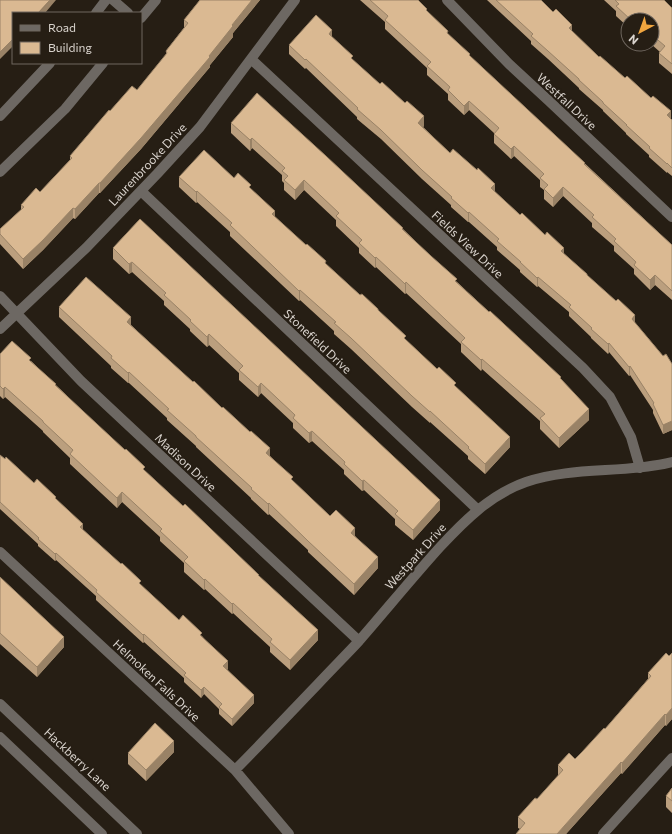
<svg xmlns="http://www.w3.org/2000/svg" width="672" height="834" viewBox="0 0 672 834" font-family="Commissioner,sans-serif">
	<style>
		.lines { fill: none; stroke-linecap: round; stroke-linejoin: round }
		.minor { stroke: #6d6863; stroke-width: 10 }
		.wall { fill: #bb9f7e }
		.shaded-wall { fill: #998266 }
		.building { fill: #dab992; stroke: #998266 }
		.labels { text-anchor: middle; dominant-baseline: central; stroke-width: 4; stroke-linejoin: round; paint-order: stroke }
		.street-label { font-size: 12px; fill: #d9d3cd; stroke: #261e14 }
	</style>
	<rect width="100%" height="100%" fill="#261e14"/>
	<g class="lines">
		<path class="minor" d="M113 0 128 13
			M447 0 509 64 549 101 672 217
			M96 13 106 0
			M141 18 156 0
			M251 59 583 368 610 397 631 437 640 468
			M0 116 50 63
			M0 172 65 109 103 63
			M141 191 478 510
			M0 296 81 381 359 641
			M0 329 86 248 157 174 200 127 295 0
			M0 552 235 770 289 834
			M0 704 137 834
			M0 737 102 834
			M235 770C263 742 290 713 317 685 331 670 345 656 359 641 386 610 412 578 440 547 464 521 491 494 526 482 573 466 624 474 672 462
			M603 834 672 758"/>
	</g>
	<path class="wall" d="M200 0H260L233 33V37L210 65V67L141 149 100 193H99L75 219 73 218 43 250 23 269 0 244V229L21 210V205L40 192 70 160V156L92 132V130L110 111 137 90 166 55V51L184 28V20Z
		M360 0H418L427 12 470 56 672 245V300L655 285 650 290 634 274V269L614 251V246L592 227V223L563 196 553 207 544 199V190L540 187V180L514 156 511 159 494 143V133L469 110 464 115 448 100V94L427 75V68L385 29V22Z
		M487 0H541L572 32 599 57 672 120V176L667 172V173L649 157V155L626 134V133L603 111V110L579 89V88L548 59 531 44V41Z
		M604 0H664L672 8V74L659 63V53L660 52 651 44H652V20H628V27L616 16V11Z
		M332 37 353 60 424 126 423 127 450 153 495 192 587 275 635 323 663 356 672 364V430L663 434 653 413V410L630 375 629 376 609 352 608 354 591 338V337L569 316V312L538 286 537 287 520 272V270L497 250V247L469 222H468L451 207V205L422 179 381 139 357 119V117L306 68 305 69 289 54V45Z
		M231 123 403 229 457 282 561 379 589 420 559 448 540 429V421L482 369 481 371 461 352V344L406 293 405 294 376 267 375 268 359 253V248L336 226V220L304 190 295 200 284 190V183L282 181V175L252 148 250 151 231 133Z
		M179 177 234 178 251 189 275 217 326 265 360 295 378 310 406 340 456 387 510 447 485 474 468 459V456L430 422V423L412 407 351 349 334 334V331L300 300 299 301 230 236V232L197 202 196 203 179 187Z
		M140 219 440 510 413 540 395 525V519L364 490 362 491 344 474V470L312 441 309 443 293 428V423L261 393 258 397 239 380V373L209 345 207 347 190 331V329L164 305V301L132 272 129 274 113 259V248Z
		M59 307 131 325 270 456 293 481 330 516 355 536 378 568 354 595 308 552V550L269 514 268 515 251 499V498L196 447V446L167 420V418L129 383H128L111 368V366L59 317Z
		M0 354 31 361 145 471 259 576 318 640 290 670 270 652V647L233 613 232 614 205 589 204 590 184 572V563L160 541V537L122 502 117 508 70 464V458L43 432V431L5 397 3 399 0 396Z
		M0 455 34 483 56 499 83 530 141 586 179 620 202 636 228 669H227L254 703 232 726 219 714V709L204 694 201 698 184 682V678L144 642 143 643 96 600V596L56 560 55 561 38 546V544L0 509Z
		M0 577 64 647 37 677 0 644Z
		M672 653V719L666 726 665 725 622 774 621 773 566 834H516L520 829 518 828V817L537 799 558 776V765L575 759 605 729 648 679V673L669 656Z
		M174 752 146 781 128 764V753Z
		M672 788V813L666 807V796Z"/>
	<path class="shaded-wall" d="M50 0H56L45 13H38Z
		M252 0H260L233 33V37L210 65V67L141 149 100 193V183L209 56 232 25Z
		M572 25V33L569 28Z
		M332 30V39L329 34Z
		M13 39V46L0 59V52Z
		M469 101V110L464 115V106Z
		M671 111V120L667 115Z
		M424 116V126L418 132V123Z
		M252 138V148L250 151V140Z
		M514 146V156L511 159V149Z
		M304 180V190L295 200V190Z
		M99 183V193L75 219V209Z
		M495 184V193L491 188Z
		M563 187V196L553 207V198Z
		M197 191V202L196 203V192Z
		M73 208V218L43 250 23 269V259Z
		M275 211V222L272 214Z
		M469 212V222H468V213Z
		M564 248V257L561 251Z
		M376 257V267L375 268V258Z
		M132 262V272L129 274V264Z
		M655 275V285L650 290V280Z
		M538 277V286L537 287V278Z
		M406 282V293L405 294V284Z
		M300 290V300L299 301V291Z
		M635 315V324L632 319Z
		M131 317V327L127 322Z
		M209 334V345L207 347V337Z
		M609 343V352L608 354V344Z
		M482 359V369L481 371V360Z
		M630 366V375L629 376V367Z
		M129 372V383H128V373Z
		M261 383V393L258 397V387Z
		M5 387V397L3 399V389Z
		M589 409V420L559 448V438Z
		M672 421V430L663 434V425Z
		M312 431V441L309 443V433Z
		M510 437V447L485 474V464Z
		M270 448V459L266 453Z
		M364 480V490L362 491V481Z
		M122 492V502L117 508V498Z
		M440 500V510L413 540V530Z
		M269 503V514L268 515V504Z
		M83 524V531L80 527Z
		M355 528V538L351 533Z
		M56 553V560L55 561V554Z
		M378 557V568L354 595V584Z
		M205 579V589L204 590V580Z
		M233 603V613L232 614V604Z
		M318 630V640L290 670V660Z
		M144 634V642L143 643V635Z
		M64 637V647L37 677V667Z
		M228 661V669L223 673V666Z
		M204 687V694L201 698V690Z
		M254 695V703L232 726V719Z
		M672 708V719L666 726V715Z
		M665 714V725L622 774V763Z
		M174 741V752L146 781V770Z
		M621 762V773L566 834H557Z"/>
	<path class="building" d="M0 0H50L38 13H13V39L0 52Z
		M200 0H252L232 25 233 26 209 56 210 57 141 138 100 183H99L75 209 73 208 43 240 23 259 0 234V229L24 207 21 205 36 188 40 192 72 158 70 156 92 130 109 110 110 111 132 86 137 90 167 53 166 51 188 23 184 20Z
		M370 0H418L427 9 426 10 448 31 447 33 470 54 469 55 585 163 584 164 672 245V291L655 275 650 280 634 265 636 262 614 241 616 239 592 217 594 215 563 187 553 198 544 189 548 185 540 178 544 174 514 146 511 149 494 134 499 128 469 101 464 106 448 90 450 87 427 66 431 62 385 20 388 16Z
		M496 0H541L553 12 556 9 572 25 569 28 599 57 600 56 625 78 627 76 651 98 653 96 671 111 667 115 672 120V168L667 163V164L649 148 650 147 626 125H627L603 103V102L579 80V79L548 51 531 36 533 34Z
		M615 0H664L672 8V64L659 53 665 46 652 35V20H631L616 6 619 4Z
		M316 15 332 30 329 34 353 56 351 58 380 84 382 82 405 103 407 101 424 116 418 123 450 153 453 149 477 170 478 168 495 184 491 188 520 215 522 213 545 235 547 232 564 248 561 251 587 274V275L616 301 618 299 635 315 632 319 663 356 666 354 672 364V421L663 425 653 404 654 403 630 366 629 367 609 343 608 344 591 329 592 328 569 307 571 305 538 277 537 278 520 262H521L497 241 499 239 469 212 468 213 451 198 452 197 422 170 381 130 357 109 358 108 306 59 305 60 289 45Z
		M257 93 326 156 403 228 402 229 431 256 457 279 455 281 489 312 490 311 561 377 560 378 589 409 559 438 540 418 545 414 482 359 481 360 461 342 465 338 406 282 405 284 376 257 375 258 359 243 362 240 336 216 339 213 304 180 295 190 284 180 288 176 282 171 285 168 252 138 250 140 231 123Z
		M204 150 234 178 238 173 251 185 249 187 275 211 272 214 306 245 307 244 326 261 325 263 360 295 362 294 378 309V310L406 336 404 338 437 369 439 367 456 383 454 385 510 437 485 464 468 448 469 447 430 411V412L412 396 351 338 334 323 336 322 300 290 299 291 230 225 232 223 197 191 196 192 179 177Z
		M140 219 440 500 413 530 395 514 398 511 364 480 362 481 344 464 345 462 312 431 309 433 293 418 295 415 261 383 258 387 239 370 243 366 209 334 207 337 190 321 191 320 164 295 166 293 132 262 129 264 113 248Z
		M86 277 131 317 127 322 193 382 194 381 222 408 223 407 250 432 251 431 270 448 266 453 293 477 291 479 330 516 336 510 355 528 351 533 378 557 354 584 308 541 269 503 268 504 251 489 252 488 196 437V436L167 410 169 409 129 372 128 373 111 358 112 356 59 307Z
		M12 341 31 358 29 360 56 384 55 385 125 450 126 449 145 467 143 469 183 506 185 504 259 575H258L318 630 290 660 270 642 272 639 233 603 232 604 205 579 204 580 184 561 188 557 160 531 162 529 122 492 117 498 70 454 73 450 43 422V421L5 387 3 389 0 386V354Z
		M0 455 5 459 6 457 34 483 37 479 56 497 55 498 83 524 80 527 121 564 122 563 141 581 139 583 179 620 183 615 202 633 200 635 228 661 223 666 254 695 232 719 219 707 222 704 204 687 201 690 184 675 186 673 144 634 143 635 96 592 97 590 56 553 55 554 38 539 39 538 0 502Z
		M0 577 64 637 37 667 0 633Z
		M666 653 669 656 672 653V708L666 715 665 714 622 763 621 762 557 834H516L525 823 518 817 535 798 537 799 563 770 558 765 569 753 575 759 582 752 604 728 605 729 651 676 648 673Z
		M155 723 174 741 146 770 128 753Z
		M672 788V801L666 796Z"/>
	<g class="labels">
		<g class="street-label">
			<text transform="translate(567 101) rotate(43)">Westfall Drive</text>
			<text transform="translate(147 164) rotate(-47)">Laurenbrooke Drive</text>
			<text transform="translate(468 244) rotate(43)">Fields View Drive</text>
			<text transform="translate(318 341) rotate(43)">Stonefield Drive</text>
			<text transform="translate(186 462) rotate(43)">Madison Drive</text>
			<text transform="translate(415 556) rotate(-48)">Westpark Drive</text>
			<text transform="translate(157 680) rotate(43)">Helmoken Falls Drive</text>
			<text transform="translate(78 759) rotate(43)">Hackberry Lane</text>
		</g>
	</g>
	<rect x="12" y="12" width="130" height="52" fill="#261e14" stroke="#6e665e"/>
	<rect x="20" y="25" width="20" height="6" fill="#6d6863" stroke="#6e665e"/>
	<text x="48" y="32" font-size="12" fill="#d9d3cd">Road</text>
	<rect x="20" y="42" width="20" height="12" fill="#dab992" stroke="#6e665e"/>
	<text x="48" y="52" font-size="12" fill="#d9d3cd">Building</text>
	<g transform="translate(640 32) rotate(221)"><circle r="19" fill="#261e14" stroke="#6e665e"/>
	<path d="M0-3L7 15L0 10L-7 15Z" fill="#f1a63f"/>
	<text y="-6" font-size="11" font-weight="bold" text-anchor="middle" fill="#d9d3cd">N</text>
	</g>
</svg>
